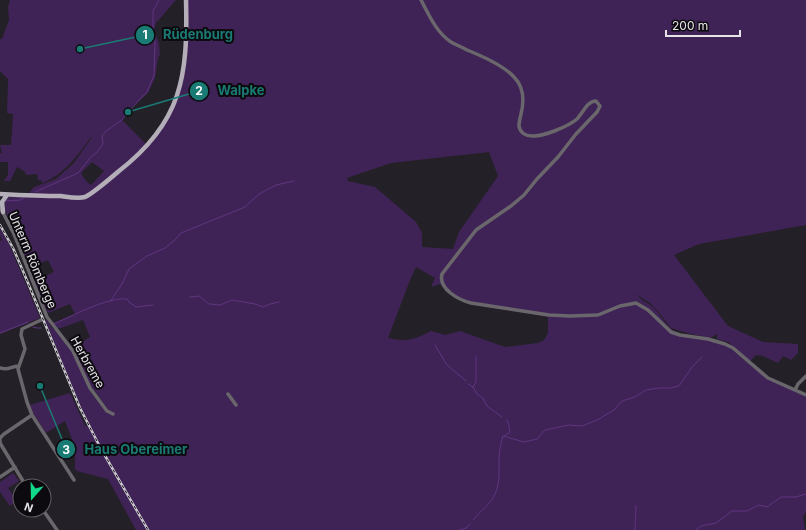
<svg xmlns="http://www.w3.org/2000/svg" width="806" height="530" viewBox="0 0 806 530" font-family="Inter,sans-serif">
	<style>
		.green { fill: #402356; fill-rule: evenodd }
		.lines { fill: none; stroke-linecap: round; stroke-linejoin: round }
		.stream { stroke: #5f3580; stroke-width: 1 }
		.minor { stroke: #6a676c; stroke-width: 3.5 }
		.major { stroke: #b3aeb8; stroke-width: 4.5 }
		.rail-casing { stroke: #cac7ce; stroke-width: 2.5 }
		.rail { stroke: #0c0a0e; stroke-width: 1; stroke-dasharray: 3; stroke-linecap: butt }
		.labels { text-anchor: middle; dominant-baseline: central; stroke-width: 4; stroke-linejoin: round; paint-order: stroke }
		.street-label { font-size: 12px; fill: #e5e2e8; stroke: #0c0a0e }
		.leader { fill: none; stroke: #1a7b74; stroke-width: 1.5 }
		.callout-dot { fill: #1a7b74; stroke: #0c0a0e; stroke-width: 1.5 }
		.mark-label { font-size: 12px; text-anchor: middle; font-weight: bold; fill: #fff }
		.callout-label { font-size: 13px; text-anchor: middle; font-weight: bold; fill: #1a7b74; stroke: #0c0a0e; stroke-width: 4; stroke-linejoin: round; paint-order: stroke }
	</style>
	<rect width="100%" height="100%" fill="#242028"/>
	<path class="green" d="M10 0H176L156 23 154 30 159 43 160 55 158 58 155 78 148 93 127 111 122 120 146 144C184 103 186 52 185 0H806V225L699 244 674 255 728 326 763 342 798 344V353L791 360 783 356 778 363 763 356 756 355 749 362 728 342 717 339V334L710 338 687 333 671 328 657 310 650 303 636 294C641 300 648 303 654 308 663 317 666 328 678 333L725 344 759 372 806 397V512L803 516 805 530H136L108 479 77 471 75 469V447L65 421 46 433 32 411 30 405 70 393 85 426 88 425 45 320 48 321 52 328 55 330 73 353 91 393 107 413 112 415 89 383 72 348 90 337 83 320 61 328H58L53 323 75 314 70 304 48 313 34 281 54 272 48 260 29 268 16 233 5 210 4 202 7 197 29 193 34 187 56 179 74 163 92 137H91C77 156 65 174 42 183L41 180H38L37 174 27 175 24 171 17 167 10 181H4L8 175V162H0V153H2L0 145H11L13 114 7 113 8 79 0 71V39H2L9 20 8 7ZM489 152 498 176 459 232 453 249 422 247V233L416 222 375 187 348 181 347 178 391 163ZM92 162 104 171 91 185 86 181 81 173ZM416 267 435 278 431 287 440 284 450 293 470 304 548 317V333L544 340 538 343 505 347 460 331 445 335 431 331C414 340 406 342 388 338L410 280Z
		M0 229 9 244 40 318 0 334V241L2 240 0 235Z
		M13 473 19 481 8 488 17 501 10 506 0 492V482Z"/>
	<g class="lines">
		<path class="stream" d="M35 192 78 173 91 157 97 152 103 144 102 136 106 131 122 120 128 112 147 92 154 75 155 42 153 32V11L159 0
			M6 201 21 200 24 198
			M190 297 199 296 209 304 220 305 232 300 255 304 263 307 270 304 279 302
			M110 302 122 284 129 269 147 256 165 248 174 241 181 233 245 207 259 194 276 185 294 181
			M129 302 136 307 153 305
			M54 324C72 316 107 297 127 299L129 302
			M33 327 37 328H41
			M0 333 28 322
			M435 345 447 365 466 381
			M468 384 473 387 477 394 483 398 487 406 502 417
			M473 387 476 382V357
			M504 436 509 433 510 430 507 420
			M473 520C480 511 490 505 495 494 500 484 499 471 499 460 499 452 501 443 503 436L524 442 537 439 545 430 569 425 582 426 597 420 614 410 622 401 635 397 646 390 659 388H670L679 386 692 367 702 357
			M460 530 466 528 470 524
			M635 530 636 506
			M696 530 701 526 716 523 732 511H747L759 505 767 507 781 497H796L806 494"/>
		<path class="minor" d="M421 0C429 15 436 32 451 42 456 45 462 47 467 50 482 56 503 65 514 77 524 87 524 102 521 114 520 118 519 122 519 126 520 133 526 136 532 136 543 137 569 126 577 119 583 113 587 101 596 101L600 106 597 112 576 134 558 157 537 179 524 195 511 206 476 230 442 274C438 289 459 300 471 303L549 315 570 316 598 315 620 306 636 303 648 310 671 332 680 335 708 339 725 344 733 348 768 378 806 395
			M0 207 14 234 47 317 73 351 90 388 107 411 113 414
			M41 320 22 329 21 335 25 349 18 369 27 402 32 415 74 480
			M0 368C10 371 10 366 19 366
			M795 390 798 384 806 376
			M228 394 236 405
			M0 477 15 467
			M26 486 0 443V438L4 434 32 415
			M43 510 57 530"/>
		<path class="major" d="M0 194C20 195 40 196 61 196 68 197 78 199 85 197 92 194 112 177 119 171 182 122 188 76 186 0
			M3 212 2 202 7 195"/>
		<g class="rail-casing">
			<path id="rail" d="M0 225 13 248 23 271 80 408 100 447 148 530"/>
		</g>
		<use href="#rail" class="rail"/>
	</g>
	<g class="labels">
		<g class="street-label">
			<text transform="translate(33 260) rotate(67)">Unterm Römberge</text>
			<text transform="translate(88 362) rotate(61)">Herbreme</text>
		</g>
	</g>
	<path class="leader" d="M80 49L145 35M128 112L199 91M40 386L66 449"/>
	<g class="callout-dot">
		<circle cx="80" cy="49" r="4"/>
		<circle cx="128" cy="112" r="4"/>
		<circle cx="40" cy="386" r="4"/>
		<circle cx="145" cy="35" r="10"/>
		<circle cx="199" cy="91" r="10"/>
		<circle cx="66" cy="449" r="10"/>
	</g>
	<g class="mark-label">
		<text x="145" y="39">1</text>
		<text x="199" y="95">2</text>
		<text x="66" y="454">3</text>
	</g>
	<g class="callout-label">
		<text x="198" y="39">Rüdenburg</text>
		<text x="241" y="95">Walpke</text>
		<text x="136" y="454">Haus Obereimer</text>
	</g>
	<g transform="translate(32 498) rotate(200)"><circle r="19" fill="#0c0a0e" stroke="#636065"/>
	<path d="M0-3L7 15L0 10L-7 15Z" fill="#12d98a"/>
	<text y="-6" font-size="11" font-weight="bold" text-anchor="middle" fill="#e5e2e8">N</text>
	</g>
	<path d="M666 30v6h74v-6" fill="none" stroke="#e5e2e8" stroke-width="2"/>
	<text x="672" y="30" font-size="12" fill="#e5e2e8" stroke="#0c0a0e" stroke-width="3" paint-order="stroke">200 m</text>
</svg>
